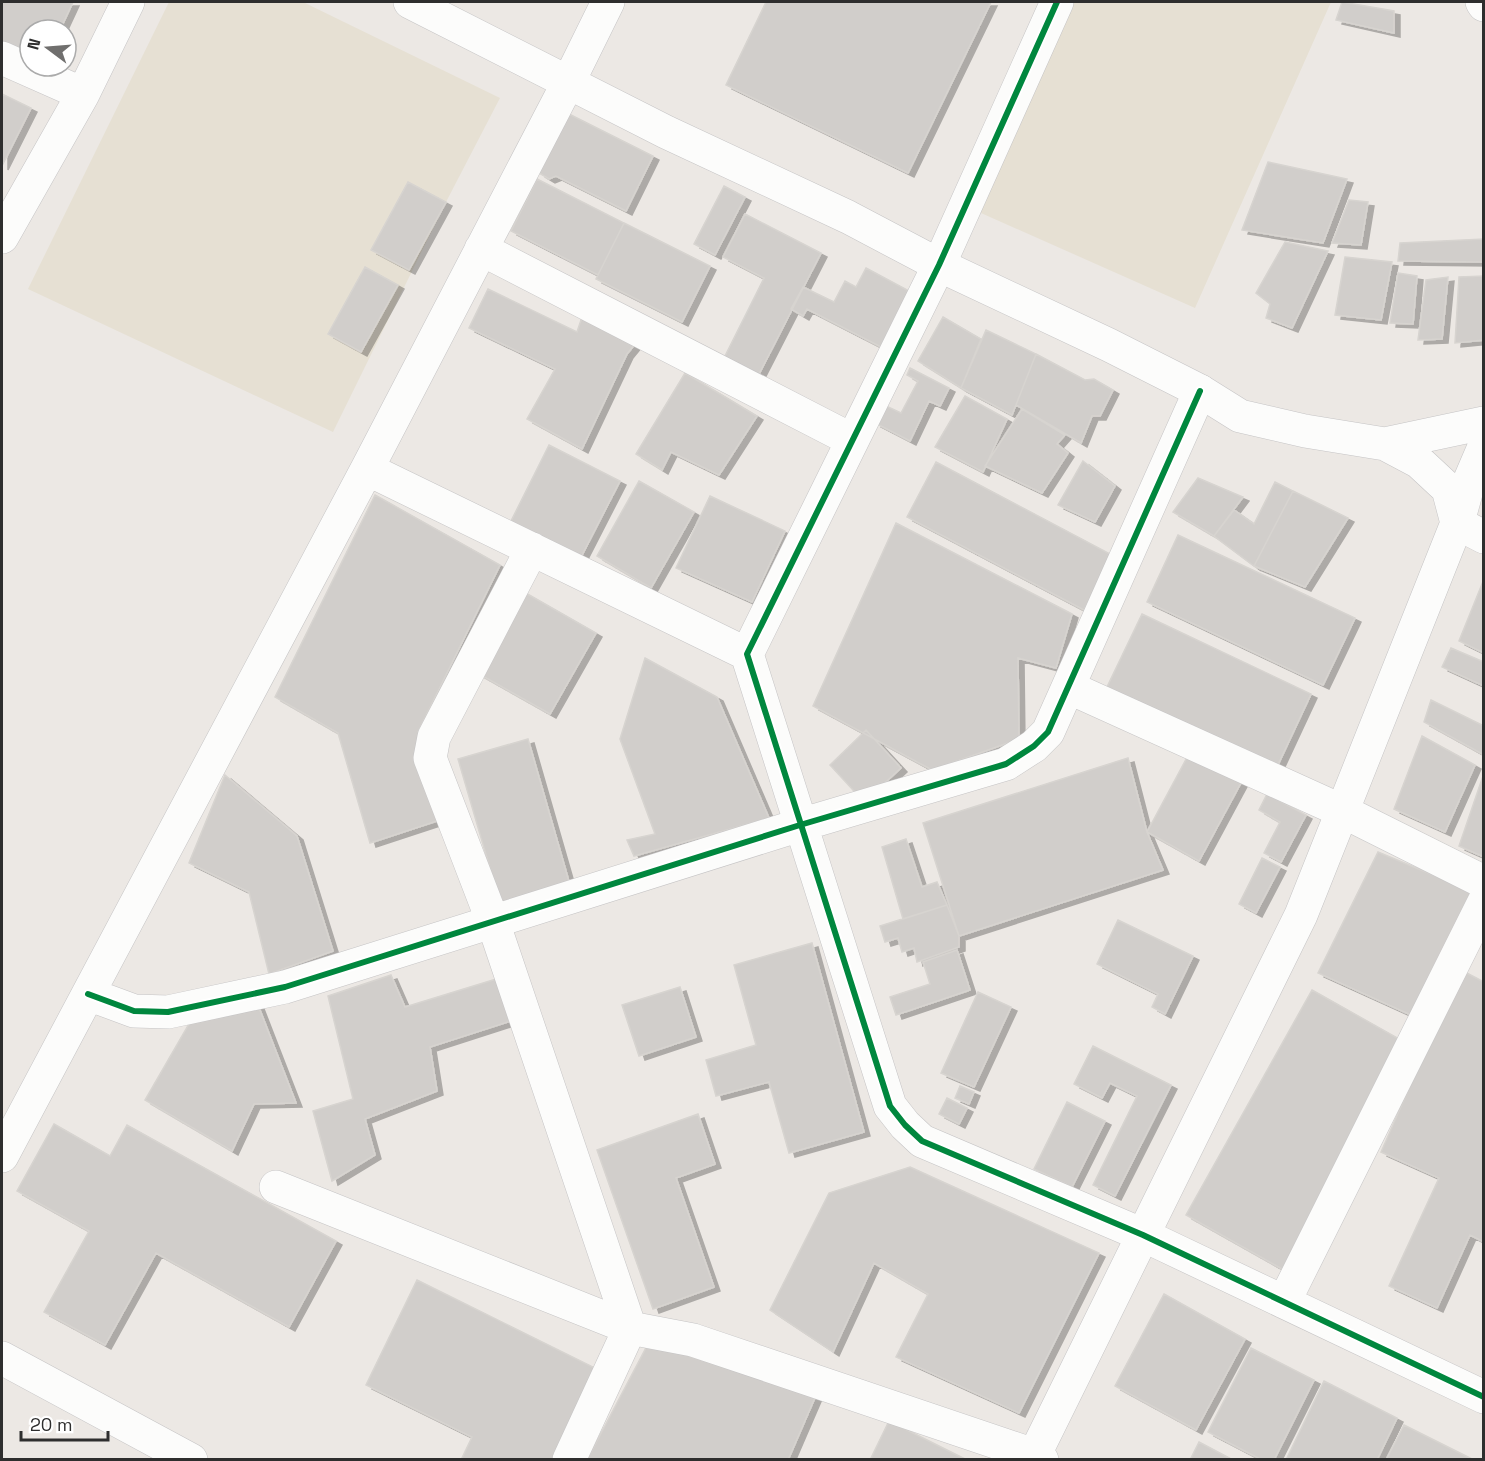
<svg xmlns="http://www.w3.org/2000/svg" width="1485" height="1461" viewBox="0 0 1485 1461" font-family="'Space Grotesk',sans-serif">
	<style>
		.education { fill: #e6e0d3 }
		.building { fill: #d1cecb; stroke: #d7d4d0; stroke-width: 1.5; filter: url(#shadow) }
		.lines { fill: none; stroke-linecap: round; stroke-linejoin: round }
		.street-casing { stroke: #c5c4c5; stroke-width: 34 }
		.secondary-casing { stroke: #c5c4c5; stroke-width: 34 }
		.street { stroke: #fcfcfb; stroke-width: 33 }
		.secondary { stroke: #fcfcfb; stroke-width: 33 }
		.cycleway-casing { stroke: #fff; stroke-width: 10 }
		.cycleway { stroke: #00873e; stroke-width: 6 }
	</style>
	<defs>
		<filter id="shadow"><feDropShadow dx="6" dy="4" stdDeviation="0" flood-color="#0004"/></filter>
	</defs>
	<rect width="100%" height="100%" fill="#ece8e4"/>
	<path class="education" d="M169 2H303L500 98 446 202 333 432 28 289Z
		M1064 2H1331L1195 308 972 209Z"/>
	<path class="building" d="M2 2H73L60 30H30V57L2 45Z
		M766 2H991L908 173 726 85Z
		M1342 2 1394 11V33L1336 20Z
		M2 94 31 108 2 166Z
		M569 114 653 156 626 211 556 176 549 179 539 173Z
		M1268 162 1347 179 1323 243 1242 230Z
		M537 179 624 223 598 275 511 231Z
		M408 182 446 202 409 270 371 250Z
		M724 186 745 197 715 255 694 244Z
		M1349 200 1368 202 1361 245 1332 243Z
		M745 214 821 253 757 378 723 360 764 278 723 257Z
		M624 223 710 266 682 322 596 279Z
		M1484 239V262L1398 261 1400 243Z
		M1285 242 1328 251 1292 328 1266 318 1270 304 1256 293Z
		M1345 257 1392 262 1381 320 1335 315Z
		M365 267 398 285 361 352 328 334Z
		M866 268 911 292 883 348 807 309 803 316 791 309 803 287 834 302 845 281 856 287Z
		M1398 273 1417 276 1413 324 1390 323Z
		M1484 276V340L1455 343 1459 277Z
		M1448 277 1442 339 1418 340 1426 280Z
		M488 289 577 332 582 317 636 343 627 354 582 449 527 419 555 369 469 328Z
		M943 317 981 339 961 388 918 361Z
		M986 330 1036 354 1012 415 961 388Z
		M1036 354 1085 380 1094 379 1113 390 1100 416H1092L1081 443 1016 405Z
		M910 368 949 388 940 406 929 401 910 441 875 423 884 405 901 413 918 381 907 375Z
		M685 373 757 416 719 475 671 452 662 470 636 454Z
		M965 396 1007 419 983 472 935 447Z
		M1022 409 1065 435 1057 444 1068 453 1042 493 985 466Z
		M549 445 620 481 578 563 508 527Z
		M1083 461 1115 486 1095 522 1058 505Z
		M936 462 1112 555 1084 610 907 517Z
		M1198 478 1243 497 1214 536 1173 512Z
		M639 481 694 512 651 588 597 556Z
		M1275 482 1293 491 1254 566 1214 536 1234 510 1254 524Z
		M1293 491 1348 518 1305 587 1254 566Z
		M375 495 500 565 418 732 437 821 370 843 338 733 275 697Z
		M710 496 785 531 752 602 676 568Z
		M896 523 1072 614 1056 668 1018 658 1019 739 932 770 813 706Z
		M1178 535 1355 618 1323 685 1147 602Z
		M1484 579V653L1459 641Z
		M524 592 596 633 550 714 479 674Z
		M1142 614 1311 694 1277 767 1107 687Z
		M1451 648 1484 662V686L1442 667Z
		M645 658 717 697 769 818 634 856 627 840 655 834 620 739Z
		M1431 700 1484 726V755L1424 722Z
		M866 730 901 768 864 802 830 765Z
		M1422 736 1475 765 1445 832 1394 809Z
		M528 739 570 885 501 906 458 759Z
		M1191 750 1243 779 1199 861 1147 832Z
		M1128 758 1147 832 1163 870 959 936 923 823Z
		M1484 773V857L1459 846Z
		M225 775 297 836 333 951 269 974 249 892 189 863Z
		M1267 794 1306 815 1281 862 1264 853 1280 822 1259 810Z
		M906 839 922 887 937 882 947 905 903 919 882 847Z
		M1378 852 1474 892 1413 1016 1318 973Z
		M1262 858 1280 867 1256 913 1239 904Z
		M947 905 959 936V947L917 962 914 948 902 952 898 938 885 942 880 926Z
		M1118 920 1193 956 1165 1014 1152 1007 1158 994 1097 964Z
		M812 943 864 1132 789 1153 769 1082 716 1096 706 1060 756 1045 734 965Z
		M957 950 970 990 896 1015 890 997 930 984 923 962Z
		M1461 970 1484 982V1242L1470 1235 1437 1308 1389 1286 1439 1178 1381 1152Z
		M391 975 405 1007 506 976 520 1018 430 1047 437 1091 365 1119 375 1155 332 1181 313 1111 353 1099 328 996Z
		M680 987 696 1037 639 1056 622 1005Z
		M1312 990 1408 1044 1282 1269 1186 1215Z
		M978 992 1011 1007 974 1087 941 1073Z
		M258 1005 296 1103 254 1104 232 1151 145 1100 197 1010Z
		M1093 1046 1171 1085 1115 1196 1093 1185 1137 1096 1110 1083 1102 1098 1074 1084Z
		M960 1086 974 1092 969 1104 955 1098Z
		M947 1098 967 1108 959 1124 939 1114Z
		M1067 1102 1105 1121 1072 1187 1034 1169Z
		M698 1114 715 1164 676 1178 714 1287 653 1309 597 1150Z
		M54 1124 110 1156 127 1125 336 1241 289 1327 156 1253 105 1345 44 1312 89 1231 17 1191Z
		M910 1167 1099 1253 1019 1413 896 1357 928 1294 874 1263 833 1352 770 1310 829 1193Z
		M417 1280 603 1372 561 1460H461L472 1437 366 1385Z
		M1164 1294 1245 1339 1196 1430 1115 1386Z
		M648 1344 817 1393 788 1460H587Z
		M1251 1348 1314 1380 1274 1460H1262L1208 1432Z
		M1324 1381 1397 1418 1377 1460H1286Z
		M889 1421 967 1460H870Z
		M1404 1425 1474 1460H1386Z
		M1199 1442 1233 1460H1190Z"/>
	<g class="lines">
		<g class="street-casing">
			<path id="street" d="M1057 2 939 265 747 654 890 1106 905 1125 922 1141 1143 1235 1484 1397
				M1482 2 1484 5
				M2 58 83 94
				M2 237 83 94 128 2
				M481 249 852 440
				M367 469 747 654
				M1457 523 1484 537
				M532 549 434 737 430 758 493 922 630 1328 569 1460
				M1068 687 1342 811 1484 882
				M88 994 134 1011 168 1012 285 987 800 825 1006 764 1034 746 1048 732 1200 391
				M2 1156 367 469 569 81 608 2
				M276 1187 630 1328 693 1340 1034 1455 1042 1460
				M1284 1302 1484 902"/>
		</g>
		<g class="secondary-casing">
			<path id="secondary" d="M410 2 666 132 848 217 939 265 1109 345 1200 391 1240 416 1305 431 1385 444 1484 423
				M1458 522 1469 482 1484 447
				M2 1358 191 1460
				M1032 1460 1301 915 1457 523 1448 489 1419 462 1385 444"/>
		</g>
		<use href="#street" class="street"/>
		<use href="#secondary" class="secondary"/>
		<g class="cycleway-casing">
			<path id="cycleway" d="M1057 2 939 265 747 654 890 1106 905 1125 922 1141 1143 1235 1484 1397
				M88 994 134 1011 168 1012 285 987 800 825 1006 764 1034 746 1048 732 1200 391"/>
		</g>
		<use href="#cycleway" class="cycleway"/>
	</g>
	<rect width="1485" height="1461" fill="none" stroke="#2e2e2e" stroke-width="6"/>
	<g transform="translate(48 48) rotate(286)"><circle r="28" fill="#ffffff" stroke="#ababab" stroke-width="1.5"/>
	<path d="M0-4.5L10 22L0 15L-10 22Z" fill="#706f6e"/>
	<text y="-9" font-size="16" font-weight="bold" text-anchor="middle" fill="#2e2e2e">N</text>
	</g>
	<path d="M21 1431v9h87v-9" fill="none" stroke="#2e2e2e" stroke-width="3"/>
	<text x="30" y="1431" font-size="18" fill="#2e2e2e" stroke="#ffffff" stroke-width="4.5" paint-order="stroke">20 m</text>
</svg>
